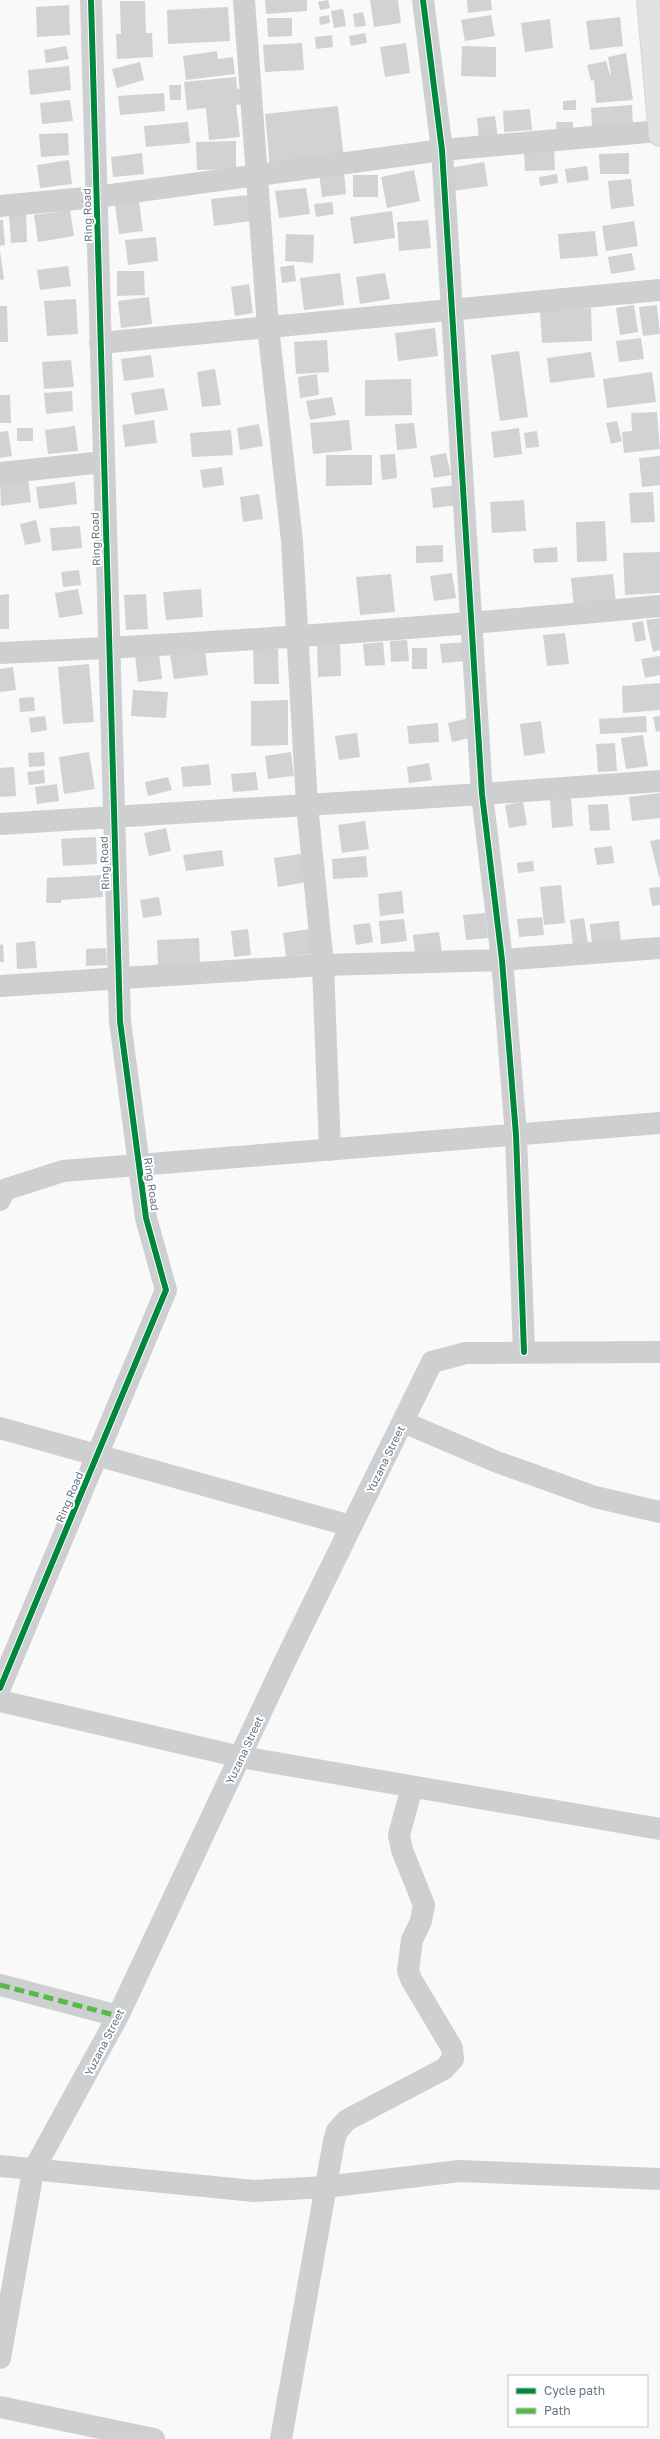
<svg xmlns="http://www.w3.org/2000/svg" width="660" height="2439" viewBox="0 0 660 2439" font-family="'Golos Text',sans-serif">
	<style>
		.building { fill: #d0d2d3 }
		.lines { fill: none; stroke-linecap: round; stroke-linejoin: round }
		.highway-casing { stroke: #d5d6d6; stroke-width: 24 }
		.minor { stroke: #cecfd0; stroke-width: 22 }
		.highway { stroke: #e1e2e2; stroke-width: 22 }
		.quiet { stroke: #58b947; stroke-width: 5; stroke-dasharray: 10 5; stroke-linecap: butt }
		.cycleway-casing { stroke: #fff; stroke-width: 8 }
		.cycleway { stroke: #00873e; stroke-width: 6 }
		.labels { text-anchor: middle; dominant-baseline: central; stroke-width: 4; stroke-linejoin: round; paint-order: stroke }
		.street-label { font-size: 11px; fill: #657683; stroke: #fff }
	</style>
	<rect width="100%" height="100%" fill="#f9f9f9"/>
	<path class="building" d="M265 0H307V11L266 14Z
		M328 0 330 8 320 10 318 2Z
		M370 0H398L401 23 374 27Z
		M467 0H491L492 10 468 13Z
		M120 1H145L146 33H152L153 57 117 59 116 34H121Z
		M69 5 70 35 37 37 36 7Z
		M228 7 230 41 168 44 167 10Z
		M343 9 346 26 334 28 331 11Z
		M363 12 366 26 355 27 353 14Z
		M329 15 330 23 320 25 319 17Z
		M491 15 495 36 465 41 461 20Z
		M620 17 623 46 590 50 586 21Z
		M267 18H292V36L268 37Z
		M550 19 553 48 525 52 521 23Z
		M365 33 367 43 351 46 349 36Z
		M332 35 333 47 316 49 315 37Z
		M302 43 304 70 265 72 263 45Z
		M406 43 410 73 385 77 380 47Z
		M66 46 69 59 46 63 44 50Z
		M462 46 496 47V77L461 76Z
		M217 51 218 59 233 57 235 74 186 80 183 56Z
		M626 53 633 100 596 103 594 80 591 81 587 65 606 61 610 75H611L608 57Z
		M140 62 144 80 117 88 112 69Z
		M69 66 71 90 30 95 28 70Z
		M236 77 237 89 242 88 244 104 236 105 240 137 209 140 206 108 187 110 184 82Z
		M169 85H181V100H170Z
		M164 93 165 111 120 115 118 96Z
		M70 100 73 121 42 124 40 103Z
		M576 100V110H563V101Z
		M632 105 633 124 592 127 591 108Z
		M338 106 344 160 270 167 265 114Z
		M530 109 532 130 504 132 503 111Z
		M495 116 498 138 479 139 477 118Z
		M188 122 190 143 146 147 144 126Z
		M556 122H573V134H557Z
		M68 133 69 155 41 157 39 134Z
		M236 141V169L197 170 196 142Z
		M554 148 555 170 525 171 524 150Z
		M142 153 144 174 113 177 111 157Z
		M629 153V174H600L599 154Z
		M69 160 72 184 40 188 37 165Z
		M484 162 488 186 453 191 450 168Z
		M587 166 589 180 567 183 565 169Z
		M414 170 420 201 387 208 381 177Z
		M344 171 346 194 322 197 319 173Z
		M557 174 558 183 540 186 539 177Z
		M353 175H378V197H353Z
		M631 179 634 206 611 209 608 181Z
		M306 188 310 214 279 218 275 191Z
		M248 195 251 221 214 226 211 199Z
		M139 202 143 231 119 234 115 205Z
		M332 202 334 214 316 217 314 204Z
		M70 210 74 236 38 242 34 215Z
		M392 211 395 238 354 244 350 217Z
		M26 214 27 242 11 243 9 215Z
		M0 220H3L5 245 0 246Z
		M428 220 431 248 399 251 397 222Z
		M634 221 638 246 606 251 602 226Z
		M595 231 598 256 560 259 558 234Z
		M286 234 314 235 313 263 285 261Z
		M156 237 158 261 128 265 125 240Z
		M0 251 4 279 0 280Z
		M632 253 635 270 611 274 608 257Z
		M294 265 296 281 282 283 280 267Z
		M68 266 71 286 40 290 37 270Z
		M117 271H144L145 295 117 296Z
		M340 273 344 305 304 310 300 278Z
		M385 273 390 299 360 304 356 277Z
		M249 284 253 313 235 316 231 287Z
		M149 297 152 324 121 328 118 301Z
		M76 299 78 334 47 336 44 301Z
		M634 305 638 332 620 335 616 308Z
		M657 305 660 334 643 336 639 307Z
		M0 306H7L8 342H0Z
		M591 308 592 341 542 343 540 311Z
		M435 328 438 356 398 361 395 333Z
		M641 338 644 359 619 362 616 341Z
		M327 340 329 372 296 374 294 342Z
		M519 351 528 417 500 421 491 355Z
		M591 352 595 377 550 383 547 358Z
		M151 355 154 377 124 381 121 359Z
		M71 360 74 387 44 389 42 362Z
		M215 369 221 405 202 407 197 372Z
		M652 372 656 402 607 408 603 379Z
		M317 374 319 395 300 398 298 377Z
		M411 379 412 415 365 416V380Z
		M164 388 168 410 135 415 131 393Z
		M72 391 73 411 46 414 44 393Z
		M0 395H10L11 423H0Z
		M332 397 336 415 310 420 306 401Z
		M657 412 660 449 624 453 622 432 632 431 631 413Z
		M154 420 157 443 125 447 122 425Z
		M349 420 352 450 313 454 310 423Z
		M617 421 622 441 611 444 606 423Z
		M414 423 417 448 397 450 395 424Z
		M259 424 263 446 240 450 237 428Z
		M75 426 78 451 48 454 45 430Z
		M17 428H33V441H17Z
		M519 428 522 454 494 458 491 432Z
		M231 430 233 455 192 457 190 433Z
		M8 431 12 456 0 458V432Z
		M537 431 539 447 526 448 524 433Z
		M446 453 451 475 434 478 430 456Z
		M395 454 397 478 382 480 380 455Z
		M326 455H372V485L326 486Z
		M660 456V485L642 487 639 458Z
		M222 467 224 485 203 488 200 470Z
		M28 478 31 502 1 506 0 482Z
		M75 482 77 504 39 509 36 487Z
		M456 485 458 505 433 508 431 488Z
		M653 492 655 522 631 523 629 493Z
		M259 494 263 519 243 522 240 497Z
		M524 500 526 531 492 533 490 502Z
		M36 520 41 542 25 545 20 524Z
		M605 521 607 561 577 562 576 522Z
		M80 526 82 548 52 551 50 528Z
		M443 545V562L416 563V546Z
		M557 547 558 562 534 563 533 549Z
		M660 552V593L625 595 623 553Z
		M79 570 81 585 63 587 61 572Z
		M452 573 456 598 434 601 430 576Z
		M391 574 395 612 360 615 356 577Z
		M613 574 616 604 574 608 571 578Z
		M78 589 83 614 59 618 55 593Z
		M201 589 203 617 166 620 163 592Z
		M9 594V629H0V595Z
		M146 594 148 629 126 630 124 595Z
		M660 618V650L653 652 646 620Z
		M643 621 646 640 635 642 632 623Z
		M565 633 569 664 547 666 543 635Z
		M407 640 409 661 391 662 390 641Z
		M317 641H340L341 676 318 677Z
		M383 642 385 665 365 666 363 644Z
		M466 642 467 661 442 663 440 644Z
		M412 648H427V669H412Z
		M253 649H278L279 684H254Z
		M205 651 208 675 174 679 170 655Z
		M159 653 162 679 138 682 135 655Z
		M660 656V675L645 678 641 659Z
		M89 664 94 722 63 724 58 667Z
		M13 667 16 690 0 692V669Z
		M660 683V710L623 713 622 686Z
		M133 690 168 692 166 718 131 716Z
		M34 697 35 711 20 712 19 698Z
		M288 700V745L251 746V701Z
		M45 716 47 730 31 733 29 718Z
		M646 716 647 732 600 734 599 719Z
		M660 716V731L656 732 653 717Z
		M469 718 474 737 452 742 448 723Z
		M541 721 545 753 524 756 520 724Z
		M438 723 439 742 409 744 407 726Z
		M357 733 360 757 339 760 335 736Z
		M643 735 648 766 626 769 621 738Z
		M615 743 617 771 598 772 596 744Z
		M44 752 45 766 29 767 28 753Z
		M89 752 95 789 64 794 59 757Z
		M291 752 294 776 268 779 265 756Z
		M429 763 432 780 409 783 407 767Z
		M209 764 211 785 183 787 181 767Z
		M14 767 16 796 0 797V768Z
		M44 770 45 783 29 785 27 772Z
		M256 772 258 790 233 792 231 774Z
		M168 777 172 790 148 796 145 782Z
		M57 784 59 801 37 804 35 787Z
		M660 793V818L632 821 629 797Z
		M571 798 573 826 552 828 550 800Z
		M523 802 527 825 509 828 505 805Z
		M608 804 610 830 590 831 588 805Z
		M365 821 369 849 342 853 338 825Z
		M166 828 171 851 149 856 144 833Z
		M96 837 97 864 63 866 61 839Z
		M660 839V877H659L650 841Z
		M612 846 614 863 597 865 594 848Z
		M222 850 224 866 186 871 183 855Z
		M307 853 312 881 278 887 274 858Z
		M366 856 368 877 333 879 332 859Z
		M533 861 534 871 518 873 517 863Z
		M102 875 103 897 61 900V903H46L47 878Z
		M561 885 565 923 544 925 540 887Z
		M660 887V905L652 906 649 888Z
		M402 891 404 913 380 916 378 894Z
		M159 897 162 915 143 918 140 900Z
		M485 913 488 938 466 940 463 915Z
		M542 917 544 935 519 937 517 919Z
		M584 918 588 944 573 946 570 920Z
		M404 919 407 941 381 944 379 921Z
		M619 921 621 941 592 944 590 924Z
		M370 923 373 942 356 945 353 925Z
		M248 929 251 955 234 957 231 931Z
		M310 929 313 954 286 957 283 933Z
		M439 932 442 952 415 955 413 935Z
		M199 938 200 963 158 965 157 940Z
		M35 941 37 968 17 969 16 943Z
		M3 944 4 962H0V945Z
		M106 948 107 965 86 966V949Z"/>
	<g class="lines">
		<g class="highway-casing">
			<path id="highway" d="M648 0 660 135"/>
		</g>
		<path class="minor" d="M244 0 268 327 292 541 307 805 323 965 330 1150
			M423 0 442 150 482 794 502 960 516 1135 524 1352
			M0 206 96 197 442 150 660 131
			M100 343 660 290
			M0 473 103 462
			M0 653C220 644 440 627 660 606
			M0 824 482 794 660 781
			M0 986 323 965 502 960 660 948
			M0 1200 4 1190 63 1171 660 1123
			M403 1422 497 1462 595 1497 660 1512
			M0 1428 351 1526
			M0 1688 166 1290 146 1218 120 1021 91 0
			M0 1701 241 1757 660 1829
			M0 1985 118 2016
			M0 2166 254 2191 325 2187 460 2171 660 2179
			M0 2358 33 2171 118 2016 285 1661 432 1362 466 1353 660 1352
			M0 2407 154 2439
			M281 2439 334 2141 337 2131 347 2120 444 2069 453 2059 452 2048 411 1979 408 1971 412 1940 421 1921 424 1905 402 1850 399 1835 412 1787"/>
		<use href="#highway" class="highway"/>
		<path class="quiet" d="M0 1985 118 2016"/>
		<g class="cycleway-casing">
			<path id="cycleway" d="M423 0 442 150 482 794 502 960 516 1135 524 1352
				M0 1688 166 1290 146 1218 120 1021 91 0"/>
		</g>
		<use href="#cycleway" class="cycleway"/>
	</g>
	<g class="labels">
		<g class="street-label">
			<text transform="translate(87 215) rotate(-92)">Ring Road</text>
			<text transform="translate(95 539) rotate(-92)">Ring Road</text>
			<text transform="translate(104 863) rotate(-92)">Ring Road</text>
			<text transform="translate(152 1184) rotate(82)">Ring Road</text>
			<text transform="translate(385 1459) rotate(-64)">Yuzana Street</text>
			<text transform="translate(69 1497) rotate(-67)">Ring Road</text>
			<text transform="translate(244 1750) rotate(-65)">Yuzana Street</text>
			<text transform="translate(104 2042) rotate(-63)">Yuzana Street</text>
		</g>
	</g>
	<rect x="508" y="2375" width="140" height="52" fill="#ffffff" stroke="#c1c8cd"/>
	<rect x="516" y="2388" width="20" height="6" fill="#00873e" stroke="#c1c8cd"/>
	<text x="544" y="2395" font-size="12" fill="#657683">Cycle path</text>
	<rect x="516" y="2408" width="20" height="6" fill="#58b947" stroke="#c1c8cd"/>
	<text x="544" y="2415" font-size="12" fill="#657683">Path</text>
</svg>
